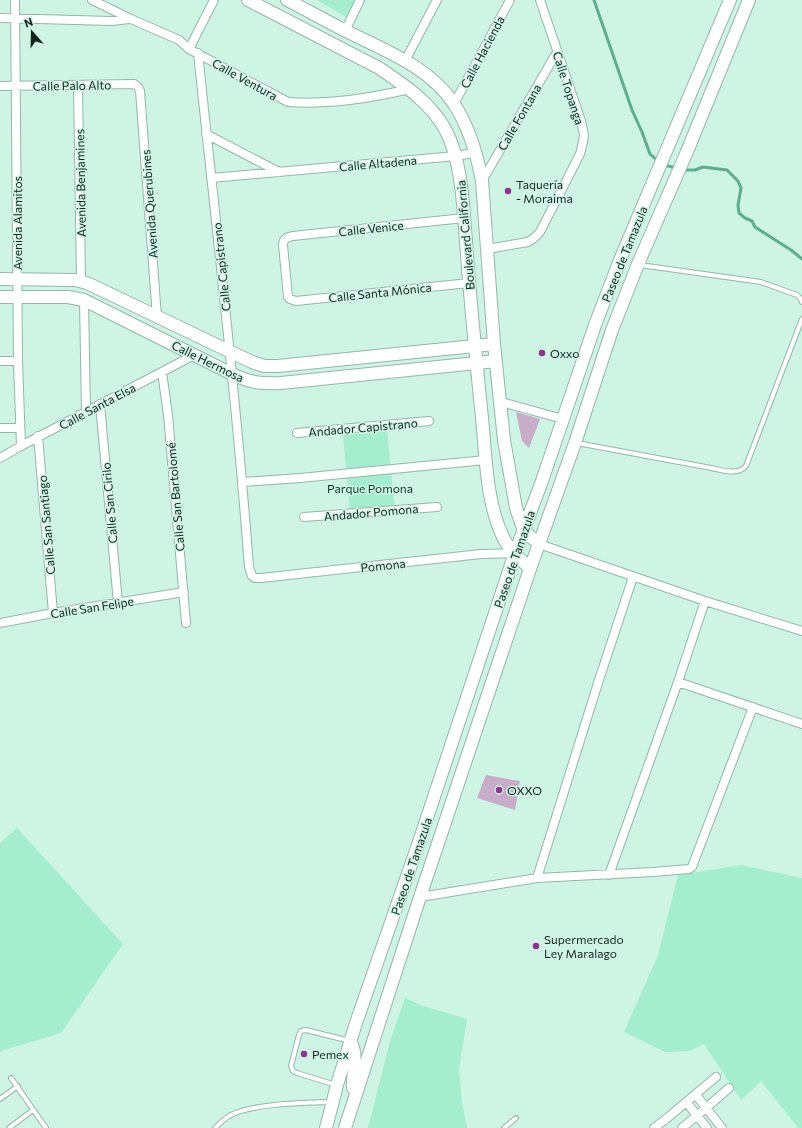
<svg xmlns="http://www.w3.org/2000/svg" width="802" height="1128" viewBox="0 0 802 1128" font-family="Commissioner,sans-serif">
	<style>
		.green { fill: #a5edcf }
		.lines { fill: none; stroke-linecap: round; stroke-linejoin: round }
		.stream { stroke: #5bae8f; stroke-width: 3 }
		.building { fill: #c7adc7 }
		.lane-casing { stroke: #92b8a8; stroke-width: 6 }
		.street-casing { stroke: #92b8a8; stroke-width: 10 }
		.secondary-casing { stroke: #92b8a8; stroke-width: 14 }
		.lane { stroke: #fff; stroke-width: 4 }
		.street { stroke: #fff; stroke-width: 8 }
		.secondary { stroke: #fff; stroke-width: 12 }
		.poi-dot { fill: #933096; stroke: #cef5e4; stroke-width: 1.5 }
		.labels { text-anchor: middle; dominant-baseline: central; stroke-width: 3; stroke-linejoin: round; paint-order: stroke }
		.street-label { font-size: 12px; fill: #14231d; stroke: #cef5e4 }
		.poi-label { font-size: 12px; fill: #14231d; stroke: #cef5e4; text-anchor: start }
		.park-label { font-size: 12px; fill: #023727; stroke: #cef5e4 }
	</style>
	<rect width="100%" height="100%" fill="#cef5e4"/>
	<path class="green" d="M317 0H366L354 22Z
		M387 431 395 510 350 513 343 435Z
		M17 828 123 944 61 1033 4 1050 0 1052V843Z
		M741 865 802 878V1128H798L761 1081 741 1100 704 1044 690 1051 665 1052 624 1032 658 955 678 875Z
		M405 998 423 1006 467 1019 459 1069 462 1103 467 1128H368L390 1041Z"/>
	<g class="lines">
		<path class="stream" d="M594 0 632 110 642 132 650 154 659 162
			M664 165 676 168
			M683 170H695L703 167 727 170 738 181 741 188 738 205 739 213 745 218 752 221 755 227 791 250 802 259"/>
	</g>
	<path class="building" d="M516 412 540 419 529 448 522 441Z
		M486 775 520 781 515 810 477 798Z"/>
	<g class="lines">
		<g class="lane-casing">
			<path id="lane" d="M640 265 761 282 797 295 801 299 802 302
				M577 443 711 468C722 470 737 476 746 466L802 319
				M11 1078 46 1128
				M336 1085 297 1073 293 1071 291 1066 299 1035 301 1031 306 1030 350 1041
				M0 1099 18 1086
				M9 1128 33 1110
				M215 1128C219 1124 224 1119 229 1116 253 1103 304 1103 331 1102
				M504 1128 516 1118"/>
		</g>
		<g class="street-casing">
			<path id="street" d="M15 0 18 361 21 446
				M92 0 131 19 179 40 189 49 288 102C329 105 370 98 410 89
				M0 18 112 21 129 19
				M345 31 360 0
				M189 49 214 0
				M198 53C216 224 236 395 249 567L252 576 255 578H261L481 554 515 553
				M405 61 437 0
				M78 85 81 281
				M0 86 134 84 138 87 140 91 157 317
				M454 104 510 0
				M206 134 279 172
				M211 178 445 157 476 153
				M482 181 557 52
				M464 218 293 236C287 237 283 239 283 245L288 297 290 299 296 301 469 283
				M487 249 528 242 534 238 540 232 580 154 583 142 584 135 581 121 540 0
				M84 300 86 412
				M0 361H18
				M162 372 168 415 186 623
				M501 402 563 419
				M100 404 118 603
				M0 428H20
				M297 433 429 421
				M38 436 53 613
				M0 458 21 446 194 355
				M242 482 300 478 486 460
				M304 517 437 507
				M539 544 705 601 802 631
				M0 623 53 613 184 592
				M678 682 802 724
				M609 875 678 682 705 601
				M537 878 598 683 633 577
				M420 897 537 878 653 872 689 869 692 867 753 707
				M696 1095 722 1128
				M687 1103 707 1128
				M654 1128 666 1119 716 1077
				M682 1128 706 1108 729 1088"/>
		</g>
		<g class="secondary-casing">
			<path id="secondary" d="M248 0 379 68C404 85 430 102 445 129 462 160 463 206 466 241 470 300 476 359 482 418 486 458 486 503 504 539 508 548 523 561 530 569
				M287 0C307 10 326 21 346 31 384 50 430 67 454 104 469 127 477 154 482 181L494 344 504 440 516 508 524 531 539 544
				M0 279 75 280 87 283 252 362 264 366H278L494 344
				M0 297H68L84 300 232 374C251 383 261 384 281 383L496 361
				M350 1041C359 1055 352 1072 353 1088
				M326 1128 337 1085 356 1023 419 842 515 553 542 481 595 325 620 260 730 0
				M345 1128 420 897 530 569 575 443 612 330 638 264 686 154 749 0"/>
		</g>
		<use href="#lane" class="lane"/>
		<use href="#street" class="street"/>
		<use href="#secondary" class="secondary"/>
	</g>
	<g class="poi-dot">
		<circle cx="508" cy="191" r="4"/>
		<circle cx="542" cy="353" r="4"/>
		<circle cx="499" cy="790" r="4"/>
		<circle cx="536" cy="946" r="4"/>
		<circle cx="304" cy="1054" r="4"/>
	</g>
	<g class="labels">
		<g class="street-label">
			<text transform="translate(482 52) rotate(-62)">Calle Hacienda</text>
			<text transform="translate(245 79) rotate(29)">Calle Ventura</text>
			<text transform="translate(72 85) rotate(-1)">Calle Palo Alto</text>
			<text transform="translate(569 88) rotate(72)">Calle Topanga</text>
			<text transform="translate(519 117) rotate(-60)">Calle Fontana</text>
			<text transform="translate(378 163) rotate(-5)">Calle Altadena</text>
			<text transform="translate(80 183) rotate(-91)">Avenida Benjamines</text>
			<text transform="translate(149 204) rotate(-94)">Avenida Querubines</text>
			<text transform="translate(17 223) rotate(-90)">Avenida Alamitos</text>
			<text transform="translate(371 228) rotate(-6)">Calle Venice</text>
			<text transform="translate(465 235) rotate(-95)">Boulevard California</text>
			<text transform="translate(624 254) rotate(-68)">Paseo de Tamazula</text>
			<text transform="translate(221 267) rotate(-96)">Calle Capistrano</text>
			<text transform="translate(380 292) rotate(-6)">Calle Santa Mónica</text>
			<text transform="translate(208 361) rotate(26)">Calle Hermosa</text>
			<text transform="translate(97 406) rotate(-28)">Calle Santa Elsa</text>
			<text transform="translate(363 427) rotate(-5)">Andador Capistrano</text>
			<text transform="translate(175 497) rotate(-95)">Calle San Bartolomé</text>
			<text transform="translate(109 503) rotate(-95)">Calle San Cirilo</text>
			<text transform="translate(371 512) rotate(-5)">Andador Pomona</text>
			<text transform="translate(46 525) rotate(-95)">Calle San Santiago</text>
			<text transform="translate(514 559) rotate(-71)">Paseo de Tamazula</text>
			<text transform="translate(383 565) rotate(-6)">Pomona</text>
			<text transform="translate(92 607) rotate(-9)">Calle San Felipe</text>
			<text transform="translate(411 866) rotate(-71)">Paseo de Tamazula</text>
		</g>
		<g class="poi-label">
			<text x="516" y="184">Taquería<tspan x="516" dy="14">- Moraima</tspan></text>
			<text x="550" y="353">Oxxo</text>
			<text x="507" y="790">OXXO</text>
			<text x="544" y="939">Supermercado<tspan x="544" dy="14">Ley Maralago</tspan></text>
			<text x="312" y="1054">Pemex</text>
		</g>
		<g class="park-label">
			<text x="370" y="488">Parque Pomona</text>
		</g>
	</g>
	<g transform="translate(32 32) rotate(340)" stroke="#cef5e4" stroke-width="3" paint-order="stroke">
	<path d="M0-3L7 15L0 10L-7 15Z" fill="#14231d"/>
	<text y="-6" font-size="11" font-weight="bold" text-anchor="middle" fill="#14231d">N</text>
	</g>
</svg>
